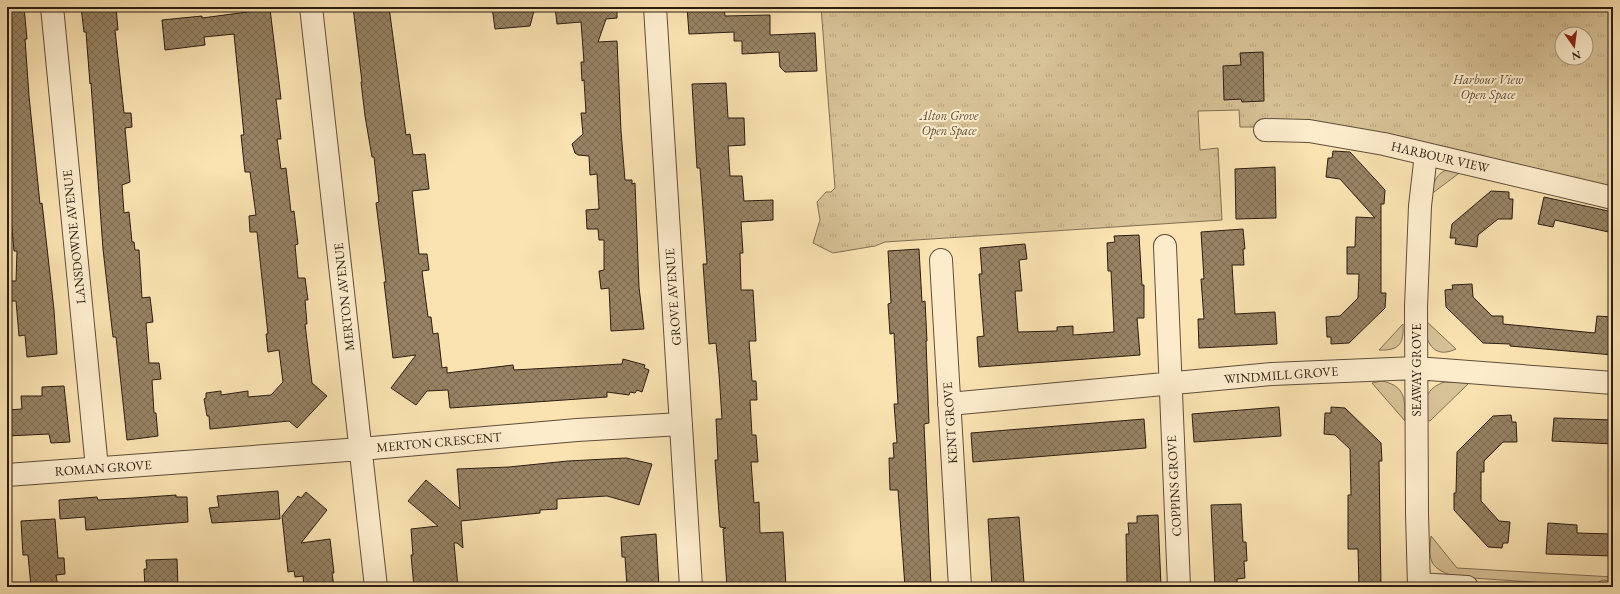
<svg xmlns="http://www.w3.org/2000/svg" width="1620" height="594" viewBox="0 0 1620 594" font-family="'EB Garamond',serif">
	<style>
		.green { fill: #d7c196; stroke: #816f54 }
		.park { fill: url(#park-tufts); stroke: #816f54; fill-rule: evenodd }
		.building { fill: url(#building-cross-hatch); stroke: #2b1d11 }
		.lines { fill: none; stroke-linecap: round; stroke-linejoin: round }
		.minor-casing { stroke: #5f4e39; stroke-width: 24 }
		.minor { stroke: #fceccc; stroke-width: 22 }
		.labels { text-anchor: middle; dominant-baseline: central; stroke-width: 4; stroke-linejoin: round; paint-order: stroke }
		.park-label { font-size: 13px; font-style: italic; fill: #5f4e39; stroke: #fceccc }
		.street-label { font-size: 13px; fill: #2b1d11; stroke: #fceccc }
	</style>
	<defs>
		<pattern id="park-tufts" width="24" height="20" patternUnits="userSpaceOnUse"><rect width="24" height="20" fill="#d7c196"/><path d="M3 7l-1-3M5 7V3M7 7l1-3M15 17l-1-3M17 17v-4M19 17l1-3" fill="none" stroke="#b9a580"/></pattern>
		<pattern id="building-cross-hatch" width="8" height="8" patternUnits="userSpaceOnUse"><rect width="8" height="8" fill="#978364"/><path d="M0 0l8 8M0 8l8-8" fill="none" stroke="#7b6b51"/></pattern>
	</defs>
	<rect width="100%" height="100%" fill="#fae2b1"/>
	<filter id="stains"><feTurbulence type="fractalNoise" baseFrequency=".005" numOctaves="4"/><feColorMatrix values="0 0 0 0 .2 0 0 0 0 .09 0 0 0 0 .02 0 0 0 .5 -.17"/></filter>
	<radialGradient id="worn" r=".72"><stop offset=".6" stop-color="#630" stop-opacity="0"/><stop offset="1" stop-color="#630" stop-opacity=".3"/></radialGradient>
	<path class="green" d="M1466 168 1430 195C1437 170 1442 169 1466 168Z
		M1425 320 1456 349C1433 360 1424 341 1425 320Z
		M1403 324C1404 343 1400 351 1379 350Z
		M1382 381C1406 386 1405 400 1405 421L1372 383Z
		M1445 382 1469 383 1430 421 1425 420C1424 401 1425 388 1445 382Z
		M1431 536 1457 568 1613 577V582L1603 580 1591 586 1457 577C1430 569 1428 562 1431 536Z"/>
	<path class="park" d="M821 7H1613V191L1265 127H1240L1239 110 1198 111 1200 150 1218 148 1222 220 885 242 875 246 833 253 813 243 820 220 817 202 826 192H831L835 188ZM1562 34H1586V58H1562Z"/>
	<path class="building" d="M7 7H24L27 39H25L29 96 40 204 42 203 54 310 57 354 27 357 25 335 19 336 16 301H11L9 281H16L17 251H14L7 176Z
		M81 7H116L118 30H115L124 113H131L132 127 125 128 130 182 122 185 124 213 129 212 132 242H134L135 250H139L142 298 150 297 153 322 146 323 149 363H159L161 379 152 380 154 413H156L158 436 127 440 116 337H113L103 249 91 83 90 84 86 32H84Z
		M353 7H389L406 135 410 134 413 155 425 154 429 189 412 191 419 254H427L429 270 422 271 428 317H431L433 334 438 333 442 368 447 367V373L513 365 514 370 622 364 623 359 645 365 644 368 649 370 642 392 637 390 635 393 630 392 629 395 607 392V397L450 408 448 390 427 391 416 405 391 388 416 355 393 358 384 282H386L376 203 379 202 374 157H372L365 116 361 82H362Z
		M492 7H535L530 26 495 29Z
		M555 7H617V18L606 19 598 42 617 41 621 131 625 180H632V184L635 183 639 287 644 329 611 331 609 288 601 289 599 271 604 270V240H599L598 229H587L586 210 599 209 597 174 590 175 589 156 578 155 575 153 572 144 583 134 581 113H586L584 80 582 81 581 62H584L581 22 557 24Z
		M687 7H724L725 16 770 15V35L815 33 817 71 785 72 780 67 779 52 742 54V41H734V32L689 34Z
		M270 9 281 99H276L281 139H277L281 169 286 168 291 212 294 211 298 244 295 245 298 278H305L308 300H305L307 324H305L312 383 327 396 297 428 289 421 210 429 209 416H207L204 399 206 398V393L221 391V395L248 391V397L271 395 283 382 279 350 268 352 266 334H268L257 232H250L249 216 256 215 250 172H245L243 154 241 135H244L234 34 204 37 205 45 165 50 162 20 202 16V18Z
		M1263 52 1264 101 1242 102 1241 99 1224 100 1223 66 1241 65 1240 53Z
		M726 83 728 118H744L745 145 728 146 730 176H742L744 201 773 200V220L741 222 743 253H740L741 290H753L756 341H749L752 381H756L757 400H750L752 435H756L758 462H751L754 503 759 502 760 533 783 532 786 587H771V584L727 587 723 529 726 528 720 527 715 460H718L716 419H722L719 374 716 343 709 344 703 264H707L700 168H697L692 84Z
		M1333 151 1350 152 1385 190 1384 204H1381V293H1386L1385 308 1349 343 1331 344V337H1327L1326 317 1340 316 1358 298 1359 274H1347V247H1355L1356 217 1375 218 1340 179 1326 177 1328 158H1332Z
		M1275 167 1276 218 1236 219 1235 169Z
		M1491 191 1509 192V199H1513L1512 219H1498L1478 235 1477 247 1455 244 1456 238H1450L1452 224Z
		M1544 197 1613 212V233L1555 220 1553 227 1538 224Z
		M1243 229 1245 249H1243L1244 265H1232L1235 314 1275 312 1277 344 1199 348 1198 319H1204L1201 279H1204L1201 232Z
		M1139 235 1142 285H1144V318H1137L1140 355 979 367 977 337 984 336 979 274H982L980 248 1025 244 1027 259 1019 260 1022 291H1015L1018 332 1057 331V327L1073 326V335L1114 332 1111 271H1108L1107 243 1115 242 1114 236Z
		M919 249 922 302 925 301 927 341H926L929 423 924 424 931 587H905L898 490H890L889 458H894L893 443H897L894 404H898L894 333 890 334 888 304 891 303 888 251Z
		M1472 284 1473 297 1492 316H1503V324L1595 333 1597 316 1613 317V355L1510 346V344L1483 343 1446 307 1445 290 1453 289 1452 285Z
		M64 386 70 442 51 443 49 434 7 436V410L22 409 21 396H42V387Z
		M1279 407 1281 436 1194 442 1192 414Z
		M1331 407 1345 408 1381 443 1382 461H1379L1381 587H1359L1358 549H1348V495H1351L1350 449 1335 435 1324 434 1325 413H1331Z
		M1511 415 1512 422H1516L1517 442H1503L1484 461V472H1481V501L1499 521 1510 522 1508 543H1503L1502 548 1488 547 1454 510V493H1456L1457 452 1493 416Z
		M1554 418 1613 420V444L1552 441Z
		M1144 419 1146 448 973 462 971 433Z
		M626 458 652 464 639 505 607 496 557 499V509L540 510V513L461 521 463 548 457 543H454L458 587H414L411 555H413L411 529 438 526 408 501 426 480 460 509 457 469 509 467 568 461Z
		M278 491 280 519 212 523 209 508 219 507 217 496Z
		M306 492 327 510 301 543 330 539 334 573H332L334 587H304L303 576 295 577 294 571 288 572 282 516 298 496 301 498Z
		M176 495V497H187L188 522 86 530 85 517 60 519 59 500 97 497 98 500 134 498Z
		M1241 504 1243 542H1246L1247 561H1244L1245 578 1237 579V587H1215L1211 505Z
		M1158 515 1161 587H1131V582L1127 583 1126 534H1129L1128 523H1137V516Z
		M1019 517 1024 583H1013V587H992L988 519Z
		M55 519 58 558H64L65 574 56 575 58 587H31L28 555H23L21 521Z
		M1548 523 1577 525V533L1613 534V556L1546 554Z
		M656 534 659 587H627L625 557H622L621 537Z
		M177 559 178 587H145L144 569H147L146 560Z"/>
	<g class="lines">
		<g class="minor-casing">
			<path id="minor" d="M52 7 97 468
				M311 7 376 587
				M655 7 691 587
				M1265 130 1309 131 1384 144 1613 198
				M1165 246 1179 587
				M941 260 960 587
				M949 404 1272 374 1416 368 1613 383
				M7 475 361 449 577 430 681 424
				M1419 584 1467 587
				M1419 587 1417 513 1416 307 1420 206 1426 154"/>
		</g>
		<use href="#minor" class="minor"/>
	</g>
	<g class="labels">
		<g class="park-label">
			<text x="1488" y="79">Harbour View<tspan x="1488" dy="15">Open Space</tspan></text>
			<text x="949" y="115">Alton Grove<tspan x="949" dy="15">Open Space</tspan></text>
		</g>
		<g class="street-label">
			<text transform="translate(1440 157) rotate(13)">HARBOUR VIEW</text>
			<text transform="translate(74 237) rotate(-96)">LANSDOWNE AVENUE</text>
			<text transform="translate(344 297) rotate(-96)">MERTON AVENUE</text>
			<text transform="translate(673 297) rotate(-94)">GROVE AVENUE</text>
			<text transform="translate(1416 370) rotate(-90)">SEAWAY GROVE</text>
			<text transform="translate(1281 375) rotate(-4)">WINDMILL GROVE</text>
			<text transform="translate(950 423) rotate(-94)">KENT GROVE</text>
			<text transform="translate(439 442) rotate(-5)">MERTON CRESCENT</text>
			<text transform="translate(103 468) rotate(-4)">ROMAN GROVE</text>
			<text transform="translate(1174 486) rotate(-93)">COPPINS GROVE</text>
		</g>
	</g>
	<rect width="1620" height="594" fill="none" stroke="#fae2b1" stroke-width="24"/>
	<rect x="8" y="8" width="1604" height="578" fill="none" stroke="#2b1d11" stroke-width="2"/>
	<rect x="12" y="12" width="1596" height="570" fill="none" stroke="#2b1d11"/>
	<g transform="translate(1574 46) rotate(166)"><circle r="19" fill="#fceccc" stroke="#a89981"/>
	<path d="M0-3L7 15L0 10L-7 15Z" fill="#8f2418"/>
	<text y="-6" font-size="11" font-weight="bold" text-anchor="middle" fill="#2b1d11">N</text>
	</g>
	<rect width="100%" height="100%" filter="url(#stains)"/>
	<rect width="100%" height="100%" fill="url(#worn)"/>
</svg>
